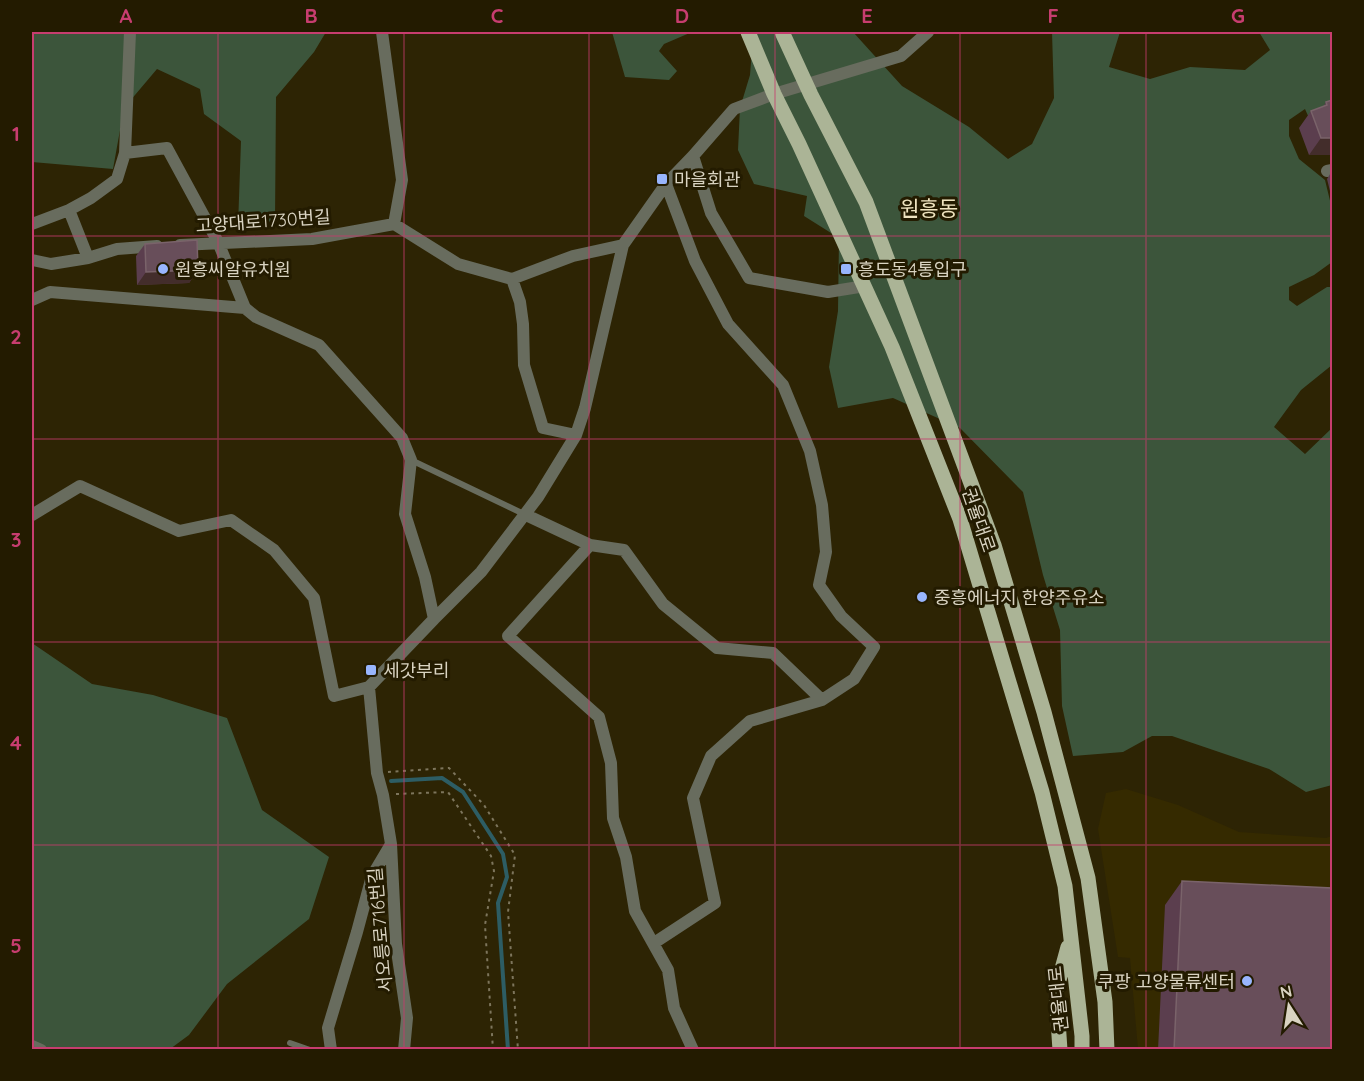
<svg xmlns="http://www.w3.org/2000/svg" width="1364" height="1081" viewBox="0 0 1364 1081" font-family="Quicksand,'Noto Sans KR',sans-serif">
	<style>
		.built { fill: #352a00 }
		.forest { fill: #3c553b }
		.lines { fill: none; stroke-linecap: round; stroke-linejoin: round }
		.stream { stroke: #2d5d64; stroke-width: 4 }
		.path { stroke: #7d755c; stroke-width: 2; stroke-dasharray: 3 4.5; stroke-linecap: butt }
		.lane { stroke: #686c5e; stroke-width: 6 }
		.street { stroke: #686c5e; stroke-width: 12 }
		.primary { stroke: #abb496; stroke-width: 15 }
		.wall { fill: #5b3e4e }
		.shaded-wall { fill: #432d2b }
		.building { fill: #684e5a; stroke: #7a636a; stroke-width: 1.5 }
		.grid { fill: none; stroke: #c73d6f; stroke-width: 1.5; stroke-opacity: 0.55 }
		.poi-dot { fill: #98b5fd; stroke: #231b00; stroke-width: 2 }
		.labels { text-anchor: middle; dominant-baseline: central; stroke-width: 6; stroke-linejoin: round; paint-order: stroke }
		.poi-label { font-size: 18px; fill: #d9d3c1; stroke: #231b00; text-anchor: start }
		.street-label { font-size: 18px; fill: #d9d3c1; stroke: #231b00 }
		.quarter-label { font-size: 21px; fill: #efe4bf; stroke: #231b00 }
		.neatline { fill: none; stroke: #c73d6f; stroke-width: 2 }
		.grid-label { font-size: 20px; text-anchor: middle; font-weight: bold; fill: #c73d6f }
	</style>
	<rect width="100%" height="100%" fill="#2d2404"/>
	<path class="built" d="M1126 789 1178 805 1239 832 1326 838 1332 836V1049H1138L1130 958 1118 957 1098 829 1106 793Z"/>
	<path class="forest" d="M32 32H326L314 52 276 97 275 221 238 226 241 141 204 114 200 89 157 69 124 108 113 169 32 162Z
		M612 32H692L664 44 659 51 677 71 669 80 625 77Z
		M750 32H853L902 86 969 127 1008 159 1032 144 1054 98 1052 32H1120L1109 67 1150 79 1190 67 1245 70 1270 50 1259 32H1332V110L1309 118 1305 109 1289 120V136L1299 159 1325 180 1332 209V262L1314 275 1289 287V300L1297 306 1327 287H1332V365L1301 390 1274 427 1305 454 1332 428V785L1306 792 1269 769 1172 736H1152L1123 752 1073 756 1062 706 1060 630 1043 575 1023 492 960 428 893 398 838 408 829 367 838 311 839 238 804 216 807 196 754 184 738 150 740 108 750 75 753 37Z
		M32 643 92 684 153 695 227 718 262 810 329 857 309 919 227 984 189 1035 170 1049H32Z"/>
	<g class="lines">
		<path class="stream" d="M391 781 442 778 463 792 503 854 507 877 498 903 508 1050"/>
		<path class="path" d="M388 772 449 768 484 805 515 855 508 912 518 1050
			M396 794 448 792 491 856 494 871 485 925 493 1050"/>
		<path class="lane" d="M411 460 526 515
			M290 1043 310 1050"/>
		<path class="street" d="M382 32 402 180 394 224
			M125 153 167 148 218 242 245 308
			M693 156 711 213 749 278 828 292 865 286
			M1327 171 1332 170
			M69 210 88 258
			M32 224 69 210 91 198 117 179 125 153 130 32
			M180 245 312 239 394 224 458 264 512 279 573 256 623 245
			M32 260 51 264 88 258 117 249 157 246
			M512 279 520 302 523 324 524 365 543 428 576 435
			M32 300 50 292 245 308 256 317 319 345 402 438 411 460 405 514 425 577 434 619
			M32 515 80 486 179 531 231 520 274 550 314 598 334 696 369 687
			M526 515 590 545 508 636 599 717 611 763 613 818 626 857 635 911 668 970 674 1008 693 1050
			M590 545 624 550 663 604 717 648 773 653 822 700
			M654 943 715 903 693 798 711 756 750 721 822 700 854 679 874 647 841 616 819 585 826 552 822 505 810 451 783 385 728 324 695 261 666 184
			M32 1046 41 1050
			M331 1050 328 1028 357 932 372 876 391 844
			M404 1050 407 1018 396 944 391 844 383 795 377 773 369 687 434 619 481 572 538 497 576 435 585 408 623 245 666 184 693 156 734 109 774 94 901 56 928 32"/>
		<path class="primary" d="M748 32 774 94 799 144 892 347 960 519 1042 792 1065 886 1082 1036V1050
			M782 32 811 95 866 202 994 545 1044 712 1088 878 1105 1002 1107 1050
			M1060 1050 1056 991 1068 947"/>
	</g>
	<path class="wall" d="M1332 100V155H1309L1299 128 1311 111 1323 107 1326 102Z
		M1332 171V199L1327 179Z
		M145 244 198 270 189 283 137 285 136 256Z
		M1182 881 1332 1050H1158L1165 905Z"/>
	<path class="shaded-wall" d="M1321 138H1332V155H1309Z
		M198 270 189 283 137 285 146 272Z"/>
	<path class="building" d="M1332 100V138H1321L1311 111 1327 105 1326 102Z
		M197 240 198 270 146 272 145 244Z
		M1182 881 1332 888V1050H1174Z"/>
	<path class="grid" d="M218 32V1050M404 32V1050M589 32V1050M775 32V1050M960 32V1050M1146 32V1050M32 236H1332M32 439H1332M32 642H1332M32 845H1332"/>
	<g class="poi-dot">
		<rect x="656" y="173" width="12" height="12" rx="3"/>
		<circle cx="163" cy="269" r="6"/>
		<rect x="840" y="263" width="12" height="12" rx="3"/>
		<circle cx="922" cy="597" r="6"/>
		<rect x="365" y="664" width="12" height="12" rx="3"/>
		<circle cx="1247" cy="981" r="6"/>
	</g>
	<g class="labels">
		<g class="poi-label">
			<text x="674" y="179">마을회관</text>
			<text x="175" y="269">원흥씨알유치원</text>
			<text x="858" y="269">흥도동4통입구</text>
			<text x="934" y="597">중흥에너지 한양주유소</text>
			<text x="383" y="670">세갓부리</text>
			<text x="1235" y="981" text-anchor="end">쿠팡 고양물류센터</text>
		</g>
		<g class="street-label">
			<text transform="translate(263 221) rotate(-4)">고양대로1730번길</text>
			<text transform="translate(979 520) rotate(71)">권율대로</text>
			<text transform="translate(380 930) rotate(-95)">서오릉로716번길</text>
			<text transform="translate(1058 999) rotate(-96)">권율대로</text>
		</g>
		<g class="quarter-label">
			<text x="929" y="208">원흥동</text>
		</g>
	</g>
	<rect width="1364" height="1081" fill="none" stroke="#231b00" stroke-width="66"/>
	<g transform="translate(1289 1006) rotate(348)" stroke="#231b00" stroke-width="4.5" paint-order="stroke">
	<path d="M0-4.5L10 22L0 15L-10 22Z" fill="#d9d3c1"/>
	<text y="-9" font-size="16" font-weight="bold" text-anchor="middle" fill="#d9d3c1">N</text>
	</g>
	<rect x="33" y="33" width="1298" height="1015" class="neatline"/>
	<g class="grid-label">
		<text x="126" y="23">A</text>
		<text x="311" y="23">B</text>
		<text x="497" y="23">C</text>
		<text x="682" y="23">D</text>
		<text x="867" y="23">E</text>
		<text x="1053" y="23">F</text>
		<text x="1238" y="23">G</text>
		<text x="16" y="141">1</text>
		<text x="16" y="344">2</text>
		<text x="16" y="547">3</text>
		<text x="16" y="750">4</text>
		<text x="16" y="953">5</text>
	</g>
</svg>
